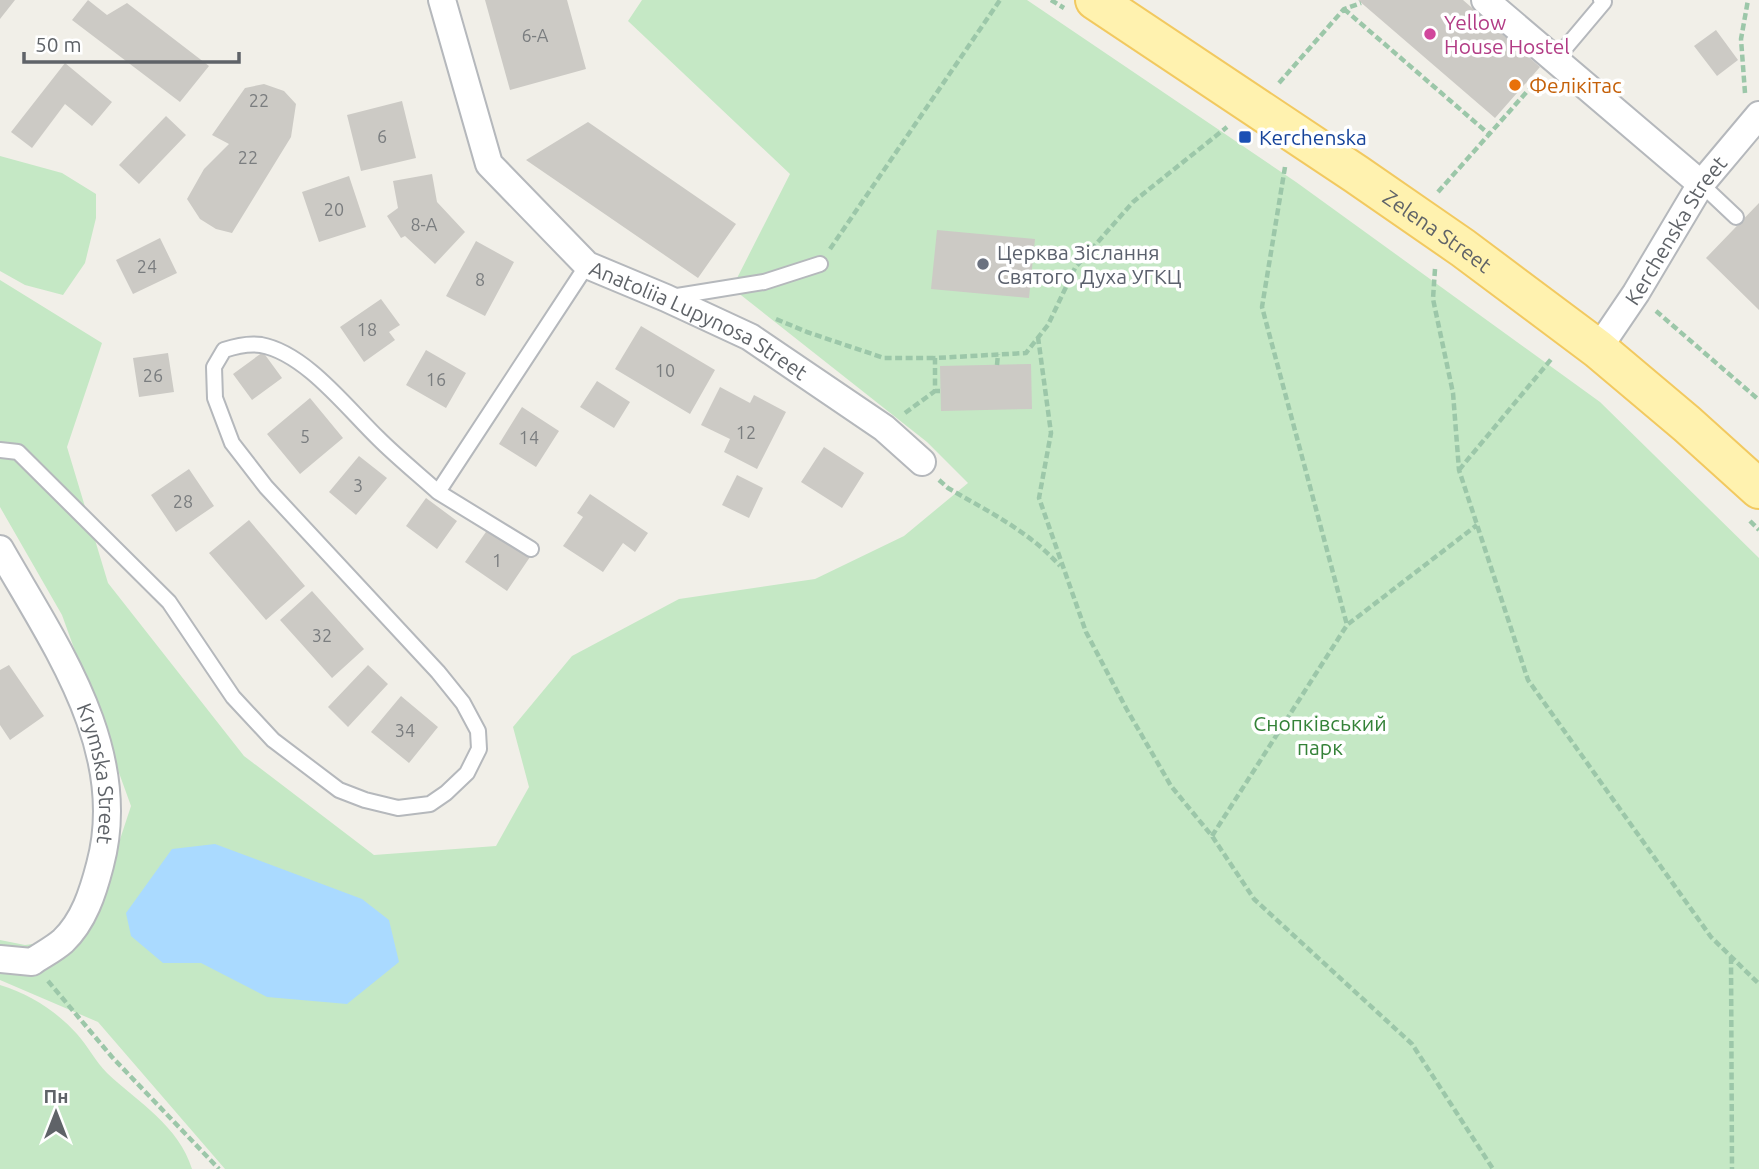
<svg xmlns="http://www.w3.org/2000/svg" width="1759" height="1169" viewBox="0 0 1759 1169" font-family="Ubuntu,sans-serif">
	<style>
		.green { fill: #c5e8c5 }
		.water { fill: #aadaff }
		.building { fill: #cccac5 }
		.lines { fill: none; stroke-linecap: round; stroke-linejoin: round }
		.lane-casing { stroke: #b5b8bc; stroke-width: 18 }
		.street-casing { stroke: #b5b8bc; stroke-width: 30 }
		.primary-casing { stroke: #f2c960; stroke-width: 42 }
		.path { stroke: #9cc7a9; stroke-width: 4.5; stroke-dasharray: 7 3.5; stroke-linecap: butt }
		.lane { stroke: #fff; stroke-width: 14 }
		.street { stroke: #fff; stroke-width: 26 }
		.primary { stroke: #fff2af; stroke-width: 38 }
		.hotel-dot { fill: #d1479c; stroke: #fff; stroke-width: 2.5 }
		.food-dot { fill: #e8710a; stroke: #fff; stroke-width: 2.5 }
		.transit-dot { fill: #1a4fb4; stroke: #fff; stroke-width: 2.5 }
		.worship-dot { fill: #6b7280; stroke: #fff; stroke-width: 2.5 }
		.labels { text-anchor: middle; dominant-baseline: central; stroke-width: 7; stroke-linejoin: round; paint-order: stroke }
		.number-label { font-size: 18px; fill: #7a7d7f }
		.hotel-label { font-size: 21px; fill: #b23c85; stroke: #fff; text-anchor: start }
		.food-label { font-size: 21px; fill: #c56008; stroke: #fff; text-anchor: start }
		.transit-label { font-size: 21px; fill: #164399; stroke: #fff; text-anchor: start }
		.street-label { font-size: 21px; fill: #5f6368; stroke: #fff }
		.worship-label { font-size: 21px; fill: #5b616d; stroke: #fff; text-anchor: start }
		.park-label { font-size: 21px; fill: #348238; stroke: #fff }
	</style>
	<rect width="100%" height="100%" fill="#f1efe8"/>
	<path class="green" d="M642 0H1027L1296 182 1600 402 1759 558V1169H225L98 1022 0 980V940L25 945 79 938 103 891 131 806 62 615 0 507V280L102 343 67 447 108 583 244 756 374 855 496 846 529 787 513 727 572 656 679 599 815 579 904 536 968 483 927 442 732 288 790 174 628 21Z
		M0 156 62 173 96 194V218L85 263 63 295 25 285 0 271Z
		M0 985C30 994 56 1011 77 1034 88 1046 95 1061 107 1073 138 1102 179 1126 192 1169H0Z"/>
	<path class="water" d="M215 844 362 899 389 920 399 962 347 1004 267 997 201 963H163L131 936 126 913 172 849Z"/>
	<path class="building" d="M0 0H15L0 19Z
		M88 0 107 15 127 3 209 66 180 102 72 20Z
		M485 0H567L586 69 510 90Z
		M1358 0H1463L1540 67 1495 118Z
		M1716 30 1738 60 1717 76 1694 46Z
		M65 63 112 102 92 126 65 104 32 148 11 132Z
		M264 84 284 91 296 104 291 137 232 233 216 229 200 219 187 199 204 169 229 144 212 135 245 88Z
		M402 101 416 158 361 171 347 115Z
		M166 116 186 135 139 184 119 165Z
		M588 122 736 224 698 278 526 160Z
		M432 174 437 202 465 232 435 264 405 236 401 238 387 216 398 208 393 181Z
		M349 176 366 227 319 242 302 192Z
		M1759 203V310L1706 258Z
		M937 230 1035 239 1029 298 931 289Z
		M160 238 177 273 133 294 116 260Z
		M476 241 514 262 485 316 446 296Z
		M381 299 400 325 389 332 395 340 364 362 340 327Z
		M641 326 715 370 690 414 615 369Z
		M426 350 466 373 446 408 406 385Z
		M263 352 282 378 252 400 233 374Z
		M168 353 174 392 139 397 133 358Z
		M1031 364 1032 409 941 411 940 366Z
		M597 381 630 402 614 428 580 407Z
		M720 387 750 403 754 395 786 412 757 469 724 452 730 439 701 425Z
		M310 398 343 438 300 474 267 434Z
		M522 407 559 431 536 467 499 444Z
		M824 447 864 473 842 508 801 482Z
		M359 456 387 478 356 515 329 492Z
		M189 469 214 506 176 532 151 495Z
		M737 475 763 488 749 518 722 505Z
		M590 494 648 533 635 552 623 543 603 572 563 546 583 517 577 513Z
		M426 498 457 521 437 549 406 526Z
		M249 520 305 586 266 620 209 553Z
		M488 529 530 557 507 591 465 562Z
		M312 591 364 649 332 678 280 620Z
		M9 665 44 716 10 740 0 725V670Z
		M368 665 388 684 348 727 328 707Z
		M401 696 438 727 409 763 371 732Z"/>
	<g class="lines">
		<g class="lane-casing">
			<path id="lane" d="M1556 59 1604 2 1601 0
				M1701 184 1736 217
				M671 297 764 282 820 264
				M0 450 18 452 169 602 233 697 273 740 339 790 365 800 398 808 430 804 446 793 467 773 479 749 478 731 463 703 438 672 266 487 232 443 215 398 214 367 224 350C236 346 248 343 261 345 305 353 347 408 378 438 397 457 418 474 438 492L587 265
				M438 492 531 549"/>
		</g>
		<g class="street-casing">
			<g id="street">
				<path id="s1" d="M442 0 489 164 587 265 666 298 750 337 884 428 922 462"/>
				<path d="M1485 0 1701 184"/>
				<path id="s2" d="M1598 349 1636 293 1701 184 1759 115"/>
				<path id="s3" d="M0 549C54 644 131 750 100 865 93 892 84 921 63 941 54 949 42 955 32 962L0 959"/>
			</g>
		</g>
		<g class="primary-casing">
			<g id="primary">
				<path id="s4" d="M1095 0 1356 174 1463 248 1598 349 1687 424 1759 489"/>
			</g>
		</g>
		<path class="path" d="M1051 0 1064 8
			M1344 9 1490 135
			M1279 83 1344 9 1361 3
			M1745 93 1741 39 1748 0
			M1285 167 1262 307 1347 625
			M1438 192 1539 78
			M830 249 1000 0
			M1435 269 1433 299 1453 393 1459 470 1528 680 1711 937 1759 984
			M1656 311 1759 400
			M776 319 807 332 884 358H935
			M1038 337 1051 433 1039 498 1086 632 1126 708 1171 786 1212 836 1254 899 1412 1044 1493 1169
			M997 365 998 354
			M940 391H935V358L1026 353 1048 325 1075 268 1133 202 1227 127
			M905 413 935 391
			M1459 470 1553 357
			M939 480 948 488C987 511 1029 531 1060 566
			M1750 521 1759 530
			M1212 836 1347 625 1477 525
			M1731 957 1732 1169
			M48 981 112 1057 219 1169"/>
		<use href="#lane" class="lane"/>
		<use href="#street" class="street"/>
		<use href="#primary" class="primary"/>
	</g>
	<circle class="hotel-dot" cx="1430" cy="34" r="7"/>
	<circle class="food-dot" cx="1515" cy="85" r="7"/>
	<rect class="transit-dot" x="1238" y="130" width="14" height="14" rx="3.5"/>
	<circle class="worship-dot" cx="983" cy="264" r="7"/>
	<g class="labels">
		<g class="number-label">
			<text x="535" y="35">6-А</text>
			<text x="259" y="100">22</text>
			<text x="382" y="136">6</text>
			<text x="248" y="157">22</text>
			<text x="334" y="209">20</text>
			<text x="424" y="224">8-А</text>
			<text x="147" y="266">24</text>
			<text x="480" y="279">8</text>
			<text x="367" y="329">18</text>
			<text x="665" y="370">10</text>
			<text x="153" y="375">26</text>
			<text x="436" y="379">16</text>
			<text x="746" y="432">12</text>
			<text x="305" y="436">5</text>
			<text x="529" y="437">14</text>
			<text x="358" y="485">3</text>
			<text x="183" y="501">28</text>
			<text x="497" y="560">1</text>
			<text x="322" y="635">32</text>
			<text x="405" y="730">34</text>
		</g>
		<g class="hotel-label">
			<text x="1444" y="22">Yellow<tspan x="1444" dy="24">House Hostel</tspan></text>
		</g>
		<g class="food-label">
			<text x="1529" y="85">Фелікітас</text>
		</g>
		<g class="transit-label">
			<text x="1259" y="137">Kerchenska</text>
		</g>
		<g class="street-label">
			<text stroke="none"><textPath href="#s4" startOffset="413">Zelena Street</textPath></text>
			<text stroke="none"><textPath href="#s2" startOffset="142">Kerchenska Street</textPath></text>
			<text stroke="none"><textPath href="#s1" startOffset="436">Anatoliia Lupynosa Street</textPath></text>
			<text stroke="none"><textPath href="#s3" startOffset="248">Krymska Street</textPath></text>
		</g>
		<g class="worship-label">
			<text x="997" y="252">Церква Зіслання<tspan x="997" dy="24">Святого Духа УГКЦ</tspan></text>
		</g>
		<g class="park-label">
			<text x="1320" y="723">Снопківський<tspan x="1320" dy="24">парк</tspan></text>
		</g>
	</g>
	<g transform="translate(56 1113)" stroke="#ffffff" stroke-width="5" paint-order="stroke">
	<path d="M0-5L12 26L0 18L-12 26Z" fill="#5f6368"/>
	<text y="-10" font-size="19" font-weight="bold" text-anchor="middle" fill="#5f6368">Пн</text>
	</g>
	<path d="M24 52v10h215v-10" fill="none" stroke="#5f6368" stroke-width="3.5"/>
	<text x="35" y="52" font-size="21" fill="#5f6368" stroke="#ffffff" stroke-width="5" paint-order="stroke">50 m</text>
</svg>
